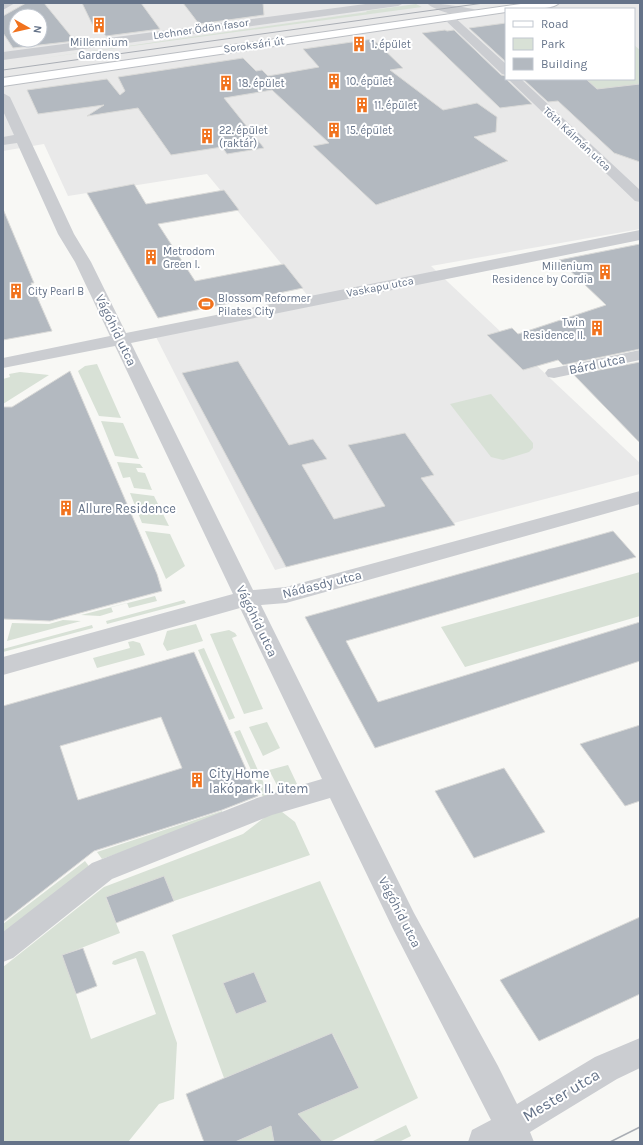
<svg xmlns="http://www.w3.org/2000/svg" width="643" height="1145" viewBox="0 0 643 1145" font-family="Karla,sans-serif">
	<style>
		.built { fill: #e9e9e9; fill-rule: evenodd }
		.green { fill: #d8e1d6 }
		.building { fill: #b3b9c0; stroke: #dadad8; fill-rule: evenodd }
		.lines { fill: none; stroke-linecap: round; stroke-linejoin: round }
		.major-casing { stroke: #bbbec3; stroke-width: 2 }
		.minor { fill: #cbcdd1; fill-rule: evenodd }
		.major { fill: #fff; fill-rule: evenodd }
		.tram-far1 { stroke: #aaaeb5; stroke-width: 1 }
		.tram { stroke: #aaaeb5; stroke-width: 1.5 }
		.labels { text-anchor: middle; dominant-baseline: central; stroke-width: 4; stroke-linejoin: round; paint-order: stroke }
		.far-street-label { font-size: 11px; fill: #657389; stroke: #fff }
		.far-poi-label { font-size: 11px; fill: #657389; stroke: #fff; text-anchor: start }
		.street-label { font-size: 13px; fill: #657389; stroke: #fff }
		.poi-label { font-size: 13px; fill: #657389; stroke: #fff; text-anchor: start }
		.near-street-label { font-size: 16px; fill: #657389; stroke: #fff }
	</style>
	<rect width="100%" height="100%" fill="#f8f8f5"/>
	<path class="built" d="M3 3H640V229L431 266 640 463V474L275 570 155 335 313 302 207 174 68 196 44 144 3 151ZM506 9H634V79H506ZM16 16H40V40H16Z"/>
	<path class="green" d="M416 4 422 7 36 59 367 12 366 11Z
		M634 45 640 50V84L631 85 612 102 586 79H634Z
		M97 364 121 418 99 416 78 371 85 366Z
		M20 372 49 375 3 404V379L10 377 9 374Z
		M491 394 533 443V448L529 452 503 460 491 457 450 404Z
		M101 421 123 423 139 459 115 456Z
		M117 462 140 464 143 468H136L138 472 145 473 152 490 134 488 130 477 123 478Z
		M130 493 154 496 169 526 142 523Z
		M145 531 170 534 185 566 166 579Z
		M640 572V616L465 667 441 627Z
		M155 596 157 601 129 608 127 603 111 607 113 612 100 616 81 615Z
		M184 600 186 603 107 624 106 621Z
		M63 620 81 621 7 641 12 623 49 624Z
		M196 624 203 641 167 651 163 644 167 631Z
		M92 625 93 628 3 652V649Z
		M229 630 235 633 237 636 232 638 263 709 244 714 210 634Z
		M133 641 140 643 145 655 97 668 93 658 130 648 128 642Z
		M204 648 235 718 229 720 198 650Z
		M267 722 280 748 263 756 249 727Z
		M240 730 269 795 263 797 234 732Z
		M288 765 297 784 280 791 269 770Z
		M277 808 295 822 310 855 174 901 164 877 106 898 120 933 63 955 91 1039 156 1014 136 958 115 965 112 964 113 961 139 951H143L145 953 177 1043 174 1099 159 1104 128 1142H3V967L104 887 243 834Z
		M222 811 223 816 102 859 97 852Z
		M85 861 91 869 3 938V924Z
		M320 881 418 1098 330 1142H323L298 1114 359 1088 333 1034 224 1078 172 935Z
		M406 1125 411 1136 399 1142H371Z
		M271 1126 274 1142H235Z"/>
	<path class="building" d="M26 3H44L75 41 13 48 3 33V16ZM16 16H40V40H16Z
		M82 3H141L160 29 106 36 102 31 96 32Z
		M183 3H263L264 15 199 24Z
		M506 23V62L469 28Z
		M445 30 447 31 454 30 501 75 506 76 507 80 532 104 500 108 422 33Z
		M373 39 403 68 390 70 443 110 477 103 497 117 496 132 474 137 508 161 376 205 313 146 329 143 272 90 224 98 264 148 227 154 222 147 171 155 138 108 87 116 104 105 38 114 27 90 107 79 120 95 125 91 118 77 243 58 256 71 262 70 268 76 319 67 303 49Z
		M523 79H586L597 89 640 84V162L614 153 558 101 548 102Z
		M134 184 146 204 224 190 239 210 158 224 195 281 284 264 303 288 158 318 87 193Z
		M3 209 34 283H31L52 331 3 340Z
		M640 244V349L563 365 558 360 523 370 487 335 512 328 518 334 606 305 559 260Z
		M238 361 289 445 313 439 327 459 302 465 334 519 385 506 348 445 405 433 434 475 421 478 455 525 286 567 182 373Z
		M640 362V443L574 375Z
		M70 371 157 574 162 591 50 621 3 619V407H12Z
		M613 531 636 557 346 641 378 702 640 622V661L375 748 305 617Z
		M194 652 258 796 222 810 94 851 3 922V706ZM161 717 182 768 78 800 60 746Z
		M640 725V801L625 806 580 744Z
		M504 768 545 832 474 858 435 791Z
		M164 876 174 901 116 923 106 897Z
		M640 917V994L539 1041 500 980Z
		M83 948 97 986 76 994 62 955Z
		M254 972 267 1002 236 1014 223 983Z
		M332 1033 359 1088 298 1114 323 1142H274L271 1126 235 1142H204L186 1094Z"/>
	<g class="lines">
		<g class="major-casing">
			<path id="major" d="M528 3H559C552 11 517 9 506 9V12L3 86V78Z"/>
		</g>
		<path class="minor" d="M3 3H15L3 10Z
			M373 3H404L398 6 3 60V52Z
			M427 3C435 3 480 8 484 13 477 22 434 12 427 3Z
			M448 14 452 15 506 64V75L502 74 444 19 442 17Z
			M508 79H521L640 190V202L635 201Z
			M3 93 10 97 74 234 91 262 126 333 640 230V240L131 343 253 590 286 587 640 491V504L286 603 261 605 414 913 498 1066 517 1104 595 1057 640 1038V1068L617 1079 530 1132 534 1142H468L472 1130 491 1120 394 931 330 798 272 815 112 879 13 958 3 962V932L92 863 257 798 322 779 240 608 3 675V657L233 594 115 346 3 368V358L110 336 75 262 58 234 17 143 3 145V137L14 135 3 111Z
			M640 350V360L554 378 548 377 545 373 548 369 554 368Z"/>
		<use href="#major" class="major"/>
		<path class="tram-far1" d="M3 70 484 3"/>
		<path class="tram" d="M610 1142 640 1127"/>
	</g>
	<defs>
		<g id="building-bare" transform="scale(1.2)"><path d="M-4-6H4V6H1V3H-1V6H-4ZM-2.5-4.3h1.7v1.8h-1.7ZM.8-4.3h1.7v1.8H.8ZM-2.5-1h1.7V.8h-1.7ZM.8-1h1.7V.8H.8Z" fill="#f1721d" stroke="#fff" stroke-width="2.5" paint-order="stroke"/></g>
		<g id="stadium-bare" transform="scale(1.2)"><path d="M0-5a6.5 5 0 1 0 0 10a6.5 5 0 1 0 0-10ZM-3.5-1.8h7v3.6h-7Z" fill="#f1721d" stroke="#fff" stroke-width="2.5" paint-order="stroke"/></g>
	</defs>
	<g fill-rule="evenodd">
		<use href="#building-bare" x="99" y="25"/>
		<use href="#building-bare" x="359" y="44"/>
		<use href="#building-bare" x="334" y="81"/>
		<use href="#building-bare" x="226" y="83"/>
		<use href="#building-bare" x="362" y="105"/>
		<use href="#building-bare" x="334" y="130"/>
		<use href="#building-bare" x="207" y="136"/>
		<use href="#building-bare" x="151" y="257"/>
		<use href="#building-bare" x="605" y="272"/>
		<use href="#building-bare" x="16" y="291"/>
		<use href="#stadium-bare" x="206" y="304"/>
		<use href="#building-bare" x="597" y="328"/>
		<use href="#building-bare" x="66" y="508"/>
		<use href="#building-bare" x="197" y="780"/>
	</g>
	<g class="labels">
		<g class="far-street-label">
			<text transform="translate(201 29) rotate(-8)">Lechner Ödön fasor</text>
			<text transform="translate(254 45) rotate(-8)">Soroksári út</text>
			<text transform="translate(577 139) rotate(43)">Tóth Kálmán utca</text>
			<text transform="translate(380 287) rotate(-11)">Vaskapu utca</text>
		</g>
		<g class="far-poi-label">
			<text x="99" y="42" text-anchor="middle">Millennium<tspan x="99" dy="13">Gardens</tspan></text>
			<text x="371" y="44">1. épület</text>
			<text x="346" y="81">10. épület</text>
			<text x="238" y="83">18. épület</text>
			<text x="374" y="105">11. épület</text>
			<text x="219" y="130">22. épület<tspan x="219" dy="13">(raktár)</tspan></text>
			<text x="346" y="130">15. épület</text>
			<text x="163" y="251">Metrodom<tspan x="163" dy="13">Green I.</tspan></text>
			<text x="593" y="266" text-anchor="end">Millenium<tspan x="593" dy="13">Residence by Cordia</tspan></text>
			<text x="28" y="291">City Pearl B</text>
			<text x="218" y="298">Blossom Reformer<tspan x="218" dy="13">Pilates City</tspan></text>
			<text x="585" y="322" text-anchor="end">Twin<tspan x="585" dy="13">Residence II.</tspan></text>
		</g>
		<g class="street-label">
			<text transform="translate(116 330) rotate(64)">Vágóhíd utca</text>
			<text transform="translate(597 364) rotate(-12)">Bárd utca</text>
			<text transform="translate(322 584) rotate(-14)">Nádasdy utca</text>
			<text transform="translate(257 621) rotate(64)">Vágóhíd utca</text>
			<text transform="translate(400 912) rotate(63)">Vágóhíd utca</text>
		</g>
		<g class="poi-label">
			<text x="78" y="508">Allure Residence</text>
			<text x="209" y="773">City Home<tspan x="209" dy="15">lakópark II. ütem</tspan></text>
		</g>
		<g class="near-street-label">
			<text transform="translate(561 1095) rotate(-31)">Mester utca</text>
		</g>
	</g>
	<rect width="643" height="1145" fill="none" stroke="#657389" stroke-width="8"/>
	<rect x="505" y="8" width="130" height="72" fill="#ffffff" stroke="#c1c7d0"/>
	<rect x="513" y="21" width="20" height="6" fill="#ffffff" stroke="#c1c7d0"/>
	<text x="541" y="28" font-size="12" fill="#657389">Road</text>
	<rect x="513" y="38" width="20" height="12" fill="#d8e1d6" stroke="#c1c7d0"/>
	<text x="541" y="48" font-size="12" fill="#657389">Park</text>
	<rect x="513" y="58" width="20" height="12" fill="#b3b9c0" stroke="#c1c7d0"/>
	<text x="541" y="68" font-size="12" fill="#657389">Building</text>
	<g transform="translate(28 28) rotate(98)"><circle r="19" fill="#ffffff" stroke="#c1c7d0"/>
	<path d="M0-3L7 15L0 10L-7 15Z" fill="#f1721d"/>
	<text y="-6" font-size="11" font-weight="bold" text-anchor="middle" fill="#657389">N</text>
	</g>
</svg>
